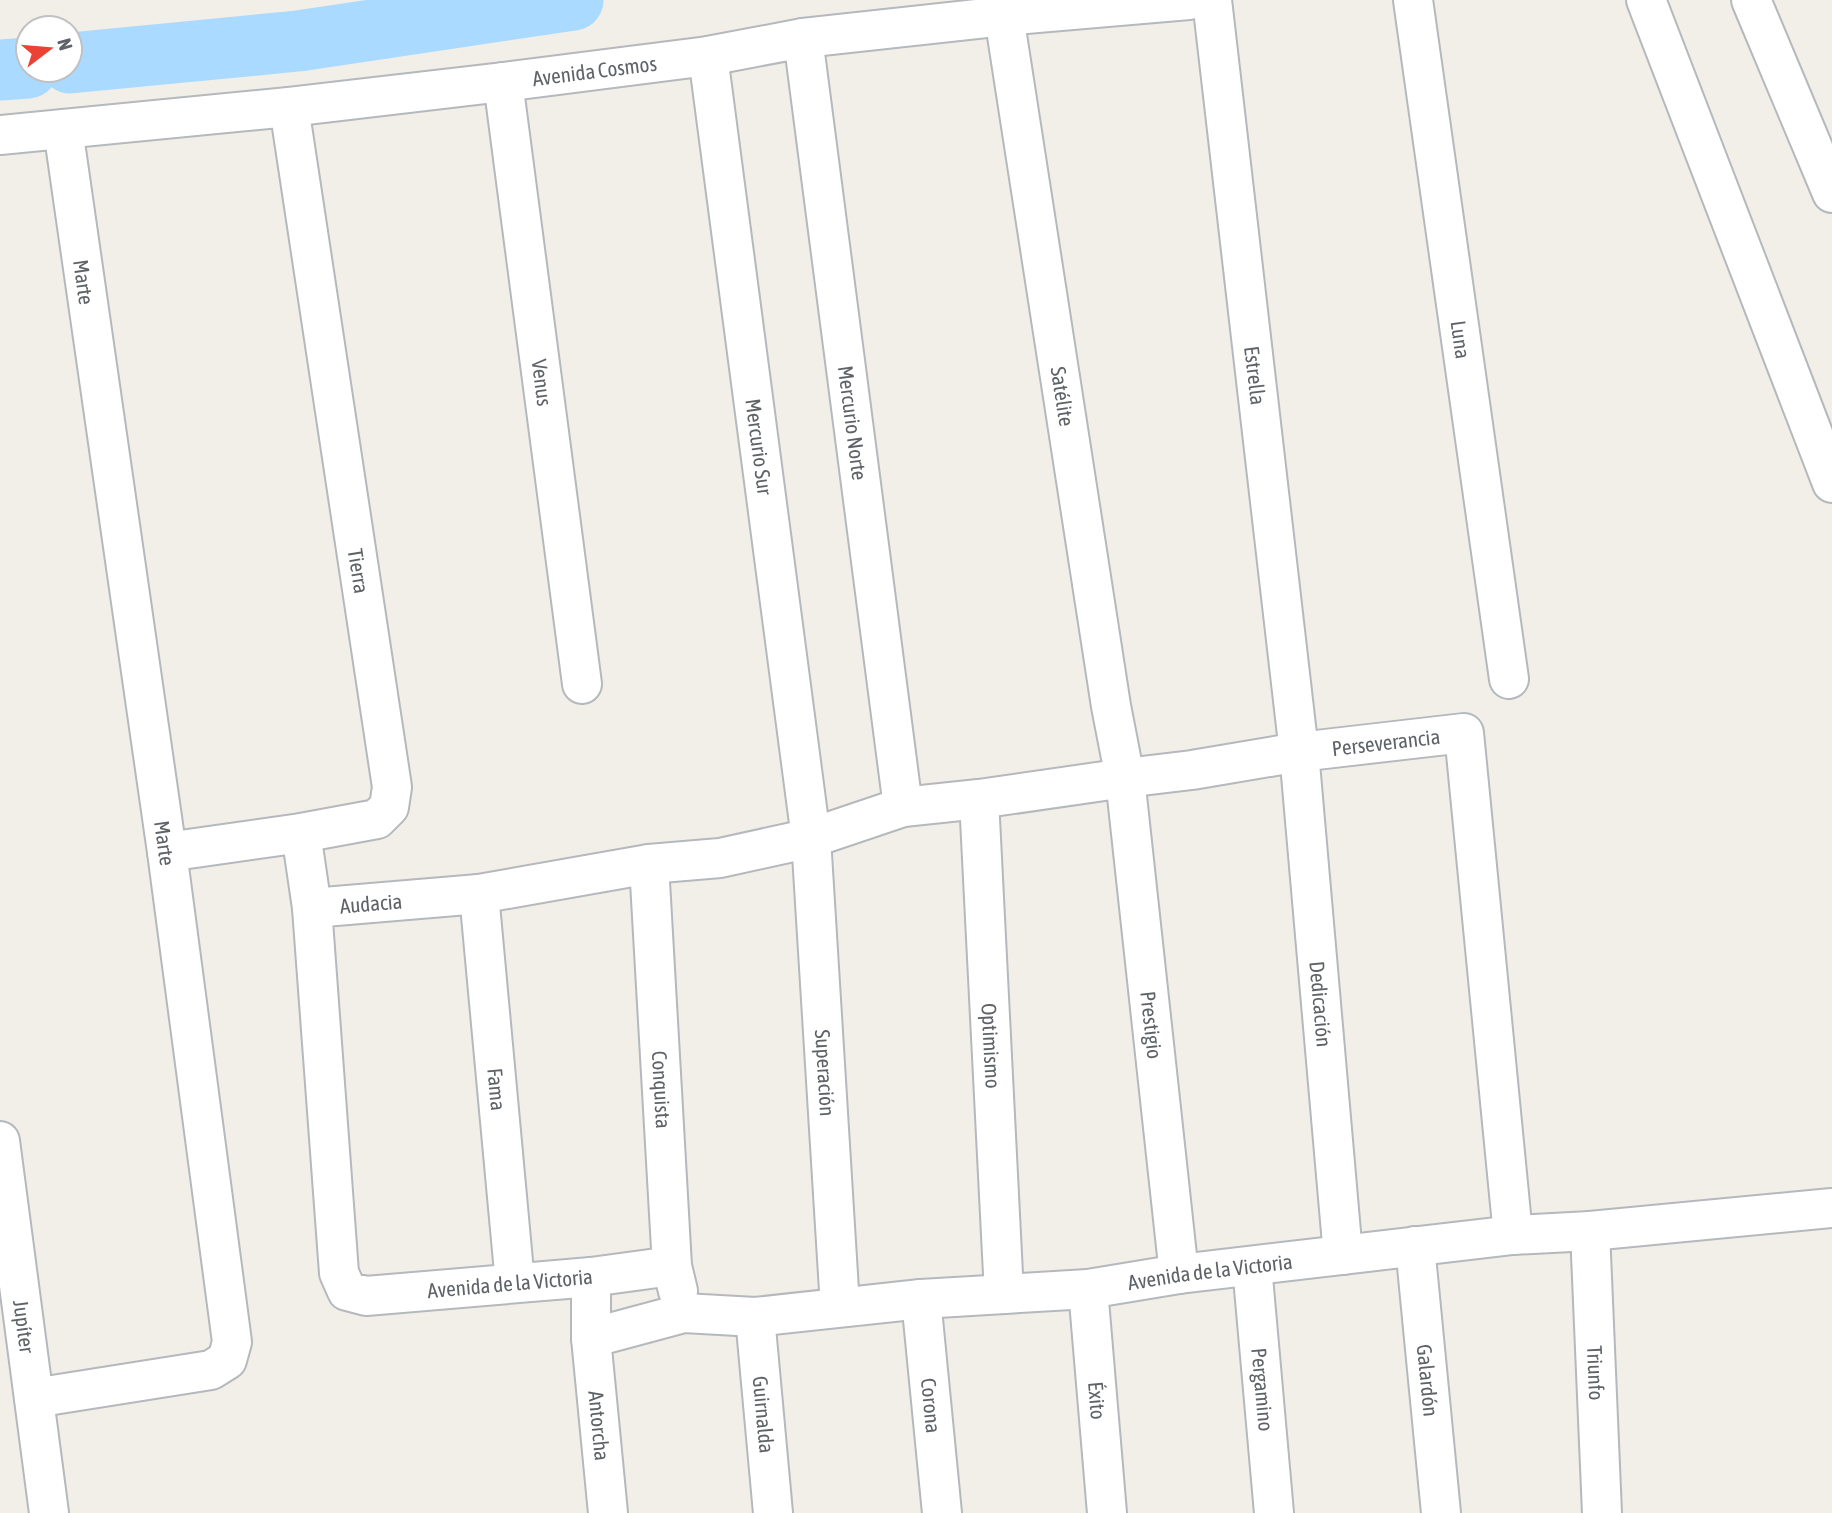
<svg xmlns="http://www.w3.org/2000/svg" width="1832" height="1513" viewBox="0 0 1832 1513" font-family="'Asap Condensed',sans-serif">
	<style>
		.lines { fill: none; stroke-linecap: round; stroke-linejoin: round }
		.river { stroke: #aadaff; stroke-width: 61 }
		.minor-casing { stroke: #b5b8bc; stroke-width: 42 }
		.tertiary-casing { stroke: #b5b8bc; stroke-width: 42 }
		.minor { stroke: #fff; stroke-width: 38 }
		.tertiary { stroke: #fff; stroke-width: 38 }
		.labels { text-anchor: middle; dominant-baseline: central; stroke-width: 7; stroke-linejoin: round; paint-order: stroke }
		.street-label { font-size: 21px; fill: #5f6368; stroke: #fff }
	</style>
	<rect width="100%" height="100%" fill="#f1efe8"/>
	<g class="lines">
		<path class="river" d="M70 63 298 41 573 0
			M0 70 28 68"/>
		<g class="minor-casing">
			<g id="minor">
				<path id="s1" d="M1212 0 1299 752 1343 1255"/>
				<path id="s2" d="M1413 0 1509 679"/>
				<path id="s3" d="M1004 16 1111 706 1125 778 1179 1274"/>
				<path id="s4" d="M803 38 903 807"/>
				<path id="s5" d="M708 56 811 838 840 1307"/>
				<path id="s6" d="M503 82 582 684"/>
				<path id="s7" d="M979 799 1004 1294"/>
				<path d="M301 833 312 908"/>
				<path d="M167 852 301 833 377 819 389 807 392 787 289 107"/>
				<path id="s8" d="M649 864 672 1266 678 1291"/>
				<path id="s9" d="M479 894 515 1283"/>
				<path id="s10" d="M0 1141 49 1513"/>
				<path id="s11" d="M1590 1231 1602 1513"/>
				<path id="s12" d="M1415 1246 1441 1513"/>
				<path id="s13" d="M672 1266 591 1277 366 1296 347 1291 339 1273 312 908 479 894 649 864 720 858 811 838 903 807 979 799 1125 778 1192 770 1299 752 1464 733 1513 1235"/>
				<path id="s14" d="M1252 1266 1274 1513"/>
				<path id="s15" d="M591 1277V1338L608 1513"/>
				<path id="s16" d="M1088 1289 1107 1513"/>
				<path id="s17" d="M921 1299 942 1513"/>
				<path id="s18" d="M755 1317 773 1513"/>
				<path id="s19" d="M591 1338 684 1313 755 1317 921 1299 1088 1289 1179 1274 1513 1235 1590 1231 1832 1208"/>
				<path d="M34 1398 211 1370 227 1360 232 1342 167 852 63 129"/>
			</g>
		</g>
		<g class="tertiary-casing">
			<g id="tertiary">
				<path d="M1646 0 1832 483"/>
				<path d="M1751 0 1832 193"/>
				<path id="s20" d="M0 135 289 107 503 82 708 56 803 38 1004 16 1189 0"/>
			</g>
		</g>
		<use href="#minor" class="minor"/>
		<use href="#tertiary" class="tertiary"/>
	</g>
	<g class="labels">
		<g class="street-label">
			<text stroke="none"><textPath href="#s20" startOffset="598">Avenida Cosmos</textPath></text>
			<text transform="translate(84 282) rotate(82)">Marte</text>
			<text stroke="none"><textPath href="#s2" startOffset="343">Luna</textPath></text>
			<text stroke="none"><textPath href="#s1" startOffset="378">Estrella</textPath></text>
			<text stroke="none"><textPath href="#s6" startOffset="303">Venus</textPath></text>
			<text stroke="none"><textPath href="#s3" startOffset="385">Satélite</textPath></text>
			<text stroke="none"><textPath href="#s4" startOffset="388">Mercurio Norte</textPath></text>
			<text stroke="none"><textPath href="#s5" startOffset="394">Mercurio Sur</textPath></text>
			<text transform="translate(359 571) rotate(81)">Tierra</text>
			<text stroke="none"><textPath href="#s13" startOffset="1802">Perseverancia</textPath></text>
			<text transform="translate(165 843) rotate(82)">Marte</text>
			<text stroke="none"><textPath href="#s13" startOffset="772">Audacia</textPath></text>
			<text stroke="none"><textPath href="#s1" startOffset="1010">Dedicación</textPath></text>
			<text stroke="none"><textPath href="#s3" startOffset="1020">Prestigio</textPath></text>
			<text stroke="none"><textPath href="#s7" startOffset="247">Optimismo</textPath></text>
			<text stroke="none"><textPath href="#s5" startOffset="1024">Superación</textPath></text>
			<text stroke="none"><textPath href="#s9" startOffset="196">Fama</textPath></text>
			<text stroke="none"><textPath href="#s8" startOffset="226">Conquista</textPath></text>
			<text stroke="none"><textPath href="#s19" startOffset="625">Avenida de la Victoria</textPath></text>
			<text transform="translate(510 1283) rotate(-5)">Avenida de la Victoria</text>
			<text stroke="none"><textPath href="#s10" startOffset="187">Jupíter</textPath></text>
			<text stroke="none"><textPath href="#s11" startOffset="142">Triunfo</textPath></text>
			<text stroke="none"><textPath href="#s12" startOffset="135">Galardón</textPath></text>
			<text stroke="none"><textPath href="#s14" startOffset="124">Pergamino</textPath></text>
			<text stroke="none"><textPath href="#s16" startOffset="112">Éxito</textPath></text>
			<text stroke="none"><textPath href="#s17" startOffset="107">Corona</textPath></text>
			<text stroke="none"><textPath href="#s18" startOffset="98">Guirnalda</textPath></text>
			<text stroke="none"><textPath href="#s15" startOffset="149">Antorcha</textPath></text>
		</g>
	</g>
	<g transform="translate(49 49) rotate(74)"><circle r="33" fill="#ffffff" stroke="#bfc1c3" stroke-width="2"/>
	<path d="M0-5L12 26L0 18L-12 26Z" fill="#ea4335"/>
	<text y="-10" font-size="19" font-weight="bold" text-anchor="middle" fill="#5f6368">N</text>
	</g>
</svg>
